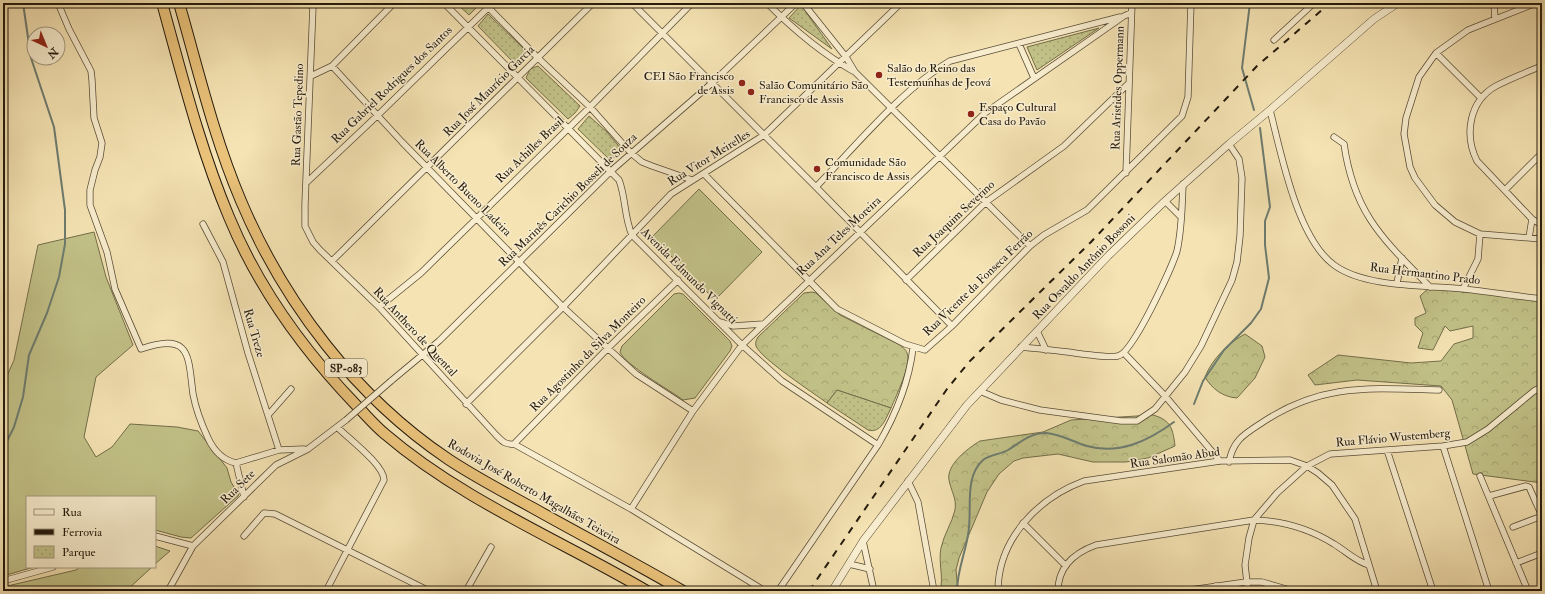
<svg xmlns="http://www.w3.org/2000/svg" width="1545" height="594" viewBox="0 0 1545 594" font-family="'IM FELL Double Pica',serif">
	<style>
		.grass { fill: #c2c288; stroke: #736e4a }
		.forest { fill: url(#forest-crowns); stroke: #736e4a }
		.park { fill: url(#park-dots); stroke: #736e4a }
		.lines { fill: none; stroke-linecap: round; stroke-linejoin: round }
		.stream { stroke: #6d7c70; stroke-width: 2 }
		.minor-casing { stroke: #584c36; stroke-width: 7 }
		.tertiary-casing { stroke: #584c36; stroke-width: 8 }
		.motorway-casing { stroke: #241a0d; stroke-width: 12 }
		.minor { stroke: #f8edce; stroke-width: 5.5 }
		.tertiary { stroke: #f8edce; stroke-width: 7 }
		.motorway { stroke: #eac27a; stroke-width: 10 }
		.rail { stroke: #241a0d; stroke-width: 2; stroke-dasharray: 7 7; stroke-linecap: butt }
		.minor-bridge-casing { stroke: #584c36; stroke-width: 7; stroke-linecap: butt }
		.minor-bridge { stroke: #f8edce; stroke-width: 5.5 }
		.poi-dot { fill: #8f2418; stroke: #f8edce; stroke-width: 1.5 }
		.labels { text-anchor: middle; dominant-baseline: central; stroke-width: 3; stroke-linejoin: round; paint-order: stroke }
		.shield { fill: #f8edce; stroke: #645947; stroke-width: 1 }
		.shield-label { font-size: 11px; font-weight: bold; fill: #241a0d }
		.poi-label { font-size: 12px; fill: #241a0d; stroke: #f8edce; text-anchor: start }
		.street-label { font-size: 12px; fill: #241a0d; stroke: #f8edce }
	</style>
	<defs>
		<pattern id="forest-crowns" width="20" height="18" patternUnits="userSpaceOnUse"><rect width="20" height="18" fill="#c2c288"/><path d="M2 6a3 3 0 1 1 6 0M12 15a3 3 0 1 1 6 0" fill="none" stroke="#a7a674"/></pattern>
		<pattern id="park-dots" width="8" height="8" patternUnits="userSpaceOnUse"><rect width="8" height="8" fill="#c2c288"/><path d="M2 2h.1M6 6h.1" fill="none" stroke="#a7a674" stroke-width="1.8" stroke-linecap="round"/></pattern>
	</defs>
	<rect width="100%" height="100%" fill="#f5e3b3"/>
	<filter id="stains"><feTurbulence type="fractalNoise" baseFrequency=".005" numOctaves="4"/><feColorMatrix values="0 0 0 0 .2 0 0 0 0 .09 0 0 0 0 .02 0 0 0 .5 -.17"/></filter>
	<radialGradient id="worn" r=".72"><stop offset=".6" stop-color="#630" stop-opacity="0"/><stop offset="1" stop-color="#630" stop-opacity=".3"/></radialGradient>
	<path class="grass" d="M699 189 762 252 715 300 652 237Z
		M94 232 106 277 133 345 96 377 84 437 96 457 112 447 130 424 177 427 198 431 227 468 231 482 239 495 191 538 181 537 155 530V497H27V567H34L3 576V385L14 360 38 245Z
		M679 293 683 294 730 341 732 346 730 351 695 398 683 400C671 391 624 364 620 352L622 346 674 294Z
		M155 546 170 551 155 564Z
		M80 567H152L126 591H3V587L76 570Z"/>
	<path class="forest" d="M1430 287 1542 299V483L1473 474 1452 400 1441 386 1357 380 1315 385 1308 375 1338 355 1411 363 1441 361 1454 344 1473 338V326L1450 331 1445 326 1433 350 1418 348 1423 333 1415 325V318L1426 313 1420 296Z
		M812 292 816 293 840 315 898 344C901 346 906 349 907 353 912 364 896 396 891 408L837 390 827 403C815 394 760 358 756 346 755 343 756 340 758 337L804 293Z
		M1245 334 1262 346 1265 357 1255 378 1237 398C1223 397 1212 389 1205 377 1212 359 1228 343 1245 334Z
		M1153 415C1171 420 1173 429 1175 446L1148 458 1126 462H1093L1058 454 1023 458 1014 461 999 474 987 492 959 558 956 570 958 591H940C944 577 938 562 941 548 944 534 952 523 955 510 957 499 951 491 949 480 946 465 968 448 980 441L1043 432 1071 420Z"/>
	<path class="park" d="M456 3H476L479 5 469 15Z
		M801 5 832 49 789 18Z
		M488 14 527 52 521 59 514 63 478 26Z
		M1099 28 1037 70 1027 47Z
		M538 66 580 106 575 113 568 119 526 78 530 69Z
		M589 116 607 132 622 150 611 161 578 129Z
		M837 390 891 408C886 418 881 434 868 430L827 403Z"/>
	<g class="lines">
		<path class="stream" d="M1250 3 1242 68 1254 110
			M1194 404 1203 381 1224 350 1251 323 1261 309 1269 278 1265 245V221L1270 207 1260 128
			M3 449 14 427 23 397 29 355 47 313 59 277 65 244V210L54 127 31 58 23 3
			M957 591C957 571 965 554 968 535 973 511 963 478 983 460 989 455 1001 454 1008 450 1021 442 1030 433 1046 433 1061 434 1073 442 1087 446 1119 455 1148 441 1174 422"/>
		<g class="minor-casing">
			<path id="minor" d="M58 3 69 29 91 71 92 80 94 118 102 143 100 157 95 170 90 190V205L107 252 115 289 141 349C191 332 188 355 193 394 196 410 201 423 208 438 214 451 222 460 236 463L244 497
				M307 3 311 6 317 3
				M444 3 619 180C626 198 624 217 632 235L742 345 782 381 878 445
				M484 3 538 58 590 107 631 153 642 162 652 166 692 180
				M632 3 816 187 952 326
				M767 3C792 28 821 53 853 71
				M803 3 846 57 855 72 1030 246
				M1494 3 1495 19
				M1536 3 1468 30 1436 53 1419 77 1406 118 1404 134 1410 167 1415 178 1435 205 1455 222 1480 234 1542 239
				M313 6 305 204V226L313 242 320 250 379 307 496 435C502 441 505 445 514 444
				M1274 40 1314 3
				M1019 44 1034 78
				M1436 53 1481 98
				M332 66 402 142 563 307 636 374 693 411
				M311 76 332 66 394 3
				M1270 110C1281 153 1297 238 1334 265 1365 288 1426 285 1464 289 1490 292 1516 296 1542 299
				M1334 137 1344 144C1354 214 1383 239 1430 287
				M1126 173 1132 3
				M704 174 837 309 905 344 925 350 952 326 1030 246 1044 235 1087 210 1182 116 1188 97 1191 3
				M306 183 378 115 493 3
				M816 187C855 147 902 89 950 61L1120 17
				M1505 190 1542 153
				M1165 201 1181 217
				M1532 219 1542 225
				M203 224 223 262 248 353 279 450
				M1529 238 1532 219 1477 161C1464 135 1469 101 1496 86 1511 78 1527 72 1542 66
				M332 261 593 3
				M906 280 986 202 1064 146 1128 84
				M1397 283 1402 258
				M1463 289 1478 259 1480 234
				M379 307 421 273 590 107 692 3
				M721 322 733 326 763 324
				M1037 331 1046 350
				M1021 347C1042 349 1062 351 1082 354 1093 355 1107 358 1118 356 1133 353 1172 267 1177 251 1182 229 1182 206 1183 184
				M1124 353 1166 397 1220 461
				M391 381 439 341 611 171 712 83 796 3
				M980 391 1001 400 1040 410 1121 421H1137L1155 409 1185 372 1201 346 1232 280 1237 262 1240 236 1242 178 1239 159 1229 144
				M466 404 563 307 671 194 764 135 901 3
				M269 414 291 389
				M514 444 631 509 765 591
				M514 444 608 348 678 280
				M1443 446 1489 591
				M1387 450 1433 591
				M1229 462C1233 441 1243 435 1260 424 1320 383 1369 388 1439 390
				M236 463 279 450 304 449
				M1480 476 1528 591
				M908 481 918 502 934 591
				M1489 496 1526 486 1529 487 1542 516
				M631 509 693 411 742 345 985 113 1124 16 1131 13
				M1023 523 1065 565
				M1513 527 1542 516
				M155 536 193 546
				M244 536 264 513 275 514 429 591
				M863 541 874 591
				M1516 563 1542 553
				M849 564 870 569
				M3 581 53 567
				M1216 586 1224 591
				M168 591 193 546 276 465 308 449 346 420
				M326 591 384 480C384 465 349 439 337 427
				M466 591 491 547
				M778 591 878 445C895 416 909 382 913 348
				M998 591C998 539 1038 498 1084 481L1220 461 1290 460 1307 466 1318 473 1332 485 1355 519 1377 591
				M1058 591C1058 567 1074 553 1096 545L1254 520C1283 521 1310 529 1334 544 1346 551 1355 561 1369 565
				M1183 591 1246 582H1262L1293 591
				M1248 591 1245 565 1249 538 1254 520 1277 493 1307 466 1330 454 1443 446 1467 442 1488 429 1534 391 1542 387"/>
		</g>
		<g class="tertiary-casing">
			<path id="tertiary" d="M832 591 863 541 967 405 1108 256 1165 201 1229 144 1270 110 1374 19 1398 3"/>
		</g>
		<g class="motorway-casing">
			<path id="motorway" d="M162 3C182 75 200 148 229 217 258 287 305 352 357 406 366 415 375 426 385 434 462 500 560 540 647 591
				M179 3C198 69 214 138 241 201 284 303 356 397 448 459 475 477 504 492 533 508 583 536 633 562 683 591"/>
		</g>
		<use href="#minor" class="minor"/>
		<use href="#tertiary" class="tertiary"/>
		<use href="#motorway" class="motorway"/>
		<path class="rail" d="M809 591 947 389 969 362 1091 242 1257 66 1330 3"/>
		<g class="minor-bridge-casing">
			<path id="minor-bridge" d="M346 420 391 381"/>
		</g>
		<use href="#minor-bridge" class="minor-bridge"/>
	</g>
	<g class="poi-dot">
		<circle cx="879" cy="75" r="4"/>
		<circle cx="742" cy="83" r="4"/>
		<circle cx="751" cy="92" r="4"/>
		<circle cx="971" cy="114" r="4"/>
		<circle cx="817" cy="169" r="4"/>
	</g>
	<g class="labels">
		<rect class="shield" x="325" y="359" width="42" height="18" rx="3"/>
		<g class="shield-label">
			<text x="346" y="368">SP-083</text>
		</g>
		<g class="poi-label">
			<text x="887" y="68">Salão do Reino das<tspan x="887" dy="14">Testemunhas de Jeová</tspan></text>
			<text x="734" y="76" text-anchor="end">CEI São Francisco<tspan x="734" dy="14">de Assis</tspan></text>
			<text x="759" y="85">Salão Comunitário São<tspan x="759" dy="14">Francisco de Assis</tspan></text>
			<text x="979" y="107">Espaço Cultural<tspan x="979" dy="14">Casa do Pavão</tspan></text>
			<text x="825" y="162">Comunidade São<tspan x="825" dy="14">Francisco de Assis</tspan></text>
		</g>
		<g class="street-label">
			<text transform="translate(392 85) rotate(-44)">Rua Gabriel Rodrigues dos Santos</text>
			<text transform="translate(1118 88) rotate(-88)">Rua Aristides Oppermann</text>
			<text transform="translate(489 91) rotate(-45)">Rua José Maurício Garcia</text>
			<text transform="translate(298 115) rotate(-88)">Rua Gastão Tepedino</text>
			<text transform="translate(530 150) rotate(-44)">Rua Achilles Brasil</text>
			<text transform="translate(709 158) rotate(-32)">Rua Vitor Meirelles</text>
			<text transform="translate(463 188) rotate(45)">Rua Alberto Bueno Ladeira</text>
			<text transform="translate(568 200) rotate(-44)">Rua Marinês Carichio Bosseli de Souza</text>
			<text transform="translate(954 219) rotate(-43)">Rua Joaquim Severino</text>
			<text transform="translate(839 236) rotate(-43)">Rua Ana Teles Moreira</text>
			<text transform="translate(1084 267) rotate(-46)">Rua Osvaldo Antônio Bossoni</text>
			<text transform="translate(1425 274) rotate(7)">Rua Hermantino Prado</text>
			<text transform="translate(689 276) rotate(45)">Avenida Edmundo Vignatti</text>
			<text transform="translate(978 283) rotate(-44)">Rua Vicente da Fonseca Ferrão</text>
			<text transform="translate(415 332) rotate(47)">Rua Anthero de Quental</text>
			<text transform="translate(254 333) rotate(74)">Rua Treze</text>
			<text transform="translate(588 354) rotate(-45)">Rua Agostinho da Silva Monteiro</text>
			<text transform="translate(1393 438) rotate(-5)">Rua Flávio Wustemberg</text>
			<text transform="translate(1175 458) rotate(-8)">Rua Salomão Abud</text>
			<text transform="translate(238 487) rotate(-45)">Rua Sete</text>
			<text transform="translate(534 492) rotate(30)">Rodovia José Roberto Magalhães Teixeira</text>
		</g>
	</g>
	<rect width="1545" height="594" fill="none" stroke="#f5e3b3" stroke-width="16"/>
	<rect x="4" y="4" width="1537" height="586" fill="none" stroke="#241a0d" stroke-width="2"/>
	<rect x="8" y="8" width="1529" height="578" fill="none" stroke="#241a0d"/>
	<rect x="26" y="496" width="130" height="72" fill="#f8edce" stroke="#a39981"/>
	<rect x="34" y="509" width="20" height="6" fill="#f8edce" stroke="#a39981"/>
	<text x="62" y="516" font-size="12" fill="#241a0d">Rua</text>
	<rect x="34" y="529" width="20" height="6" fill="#241a0d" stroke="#a39981"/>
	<text x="62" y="536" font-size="12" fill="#241a0d">Ferrovia</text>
	<rect x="34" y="546" width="20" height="12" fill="url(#park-dots)" stroke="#a39981"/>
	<text x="62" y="556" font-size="12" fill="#241a0d">Parque</text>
	<g transform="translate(46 46) rotate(136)"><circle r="19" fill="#f8edce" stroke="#a39981"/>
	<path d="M0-3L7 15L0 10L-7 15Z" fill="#8f2418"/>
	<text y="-6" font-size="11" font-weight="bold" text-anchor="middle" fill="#241a0d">N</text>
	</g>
	<rect width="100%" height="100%" filter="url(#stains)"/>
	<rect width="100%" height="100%" fill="url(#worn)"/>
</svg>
